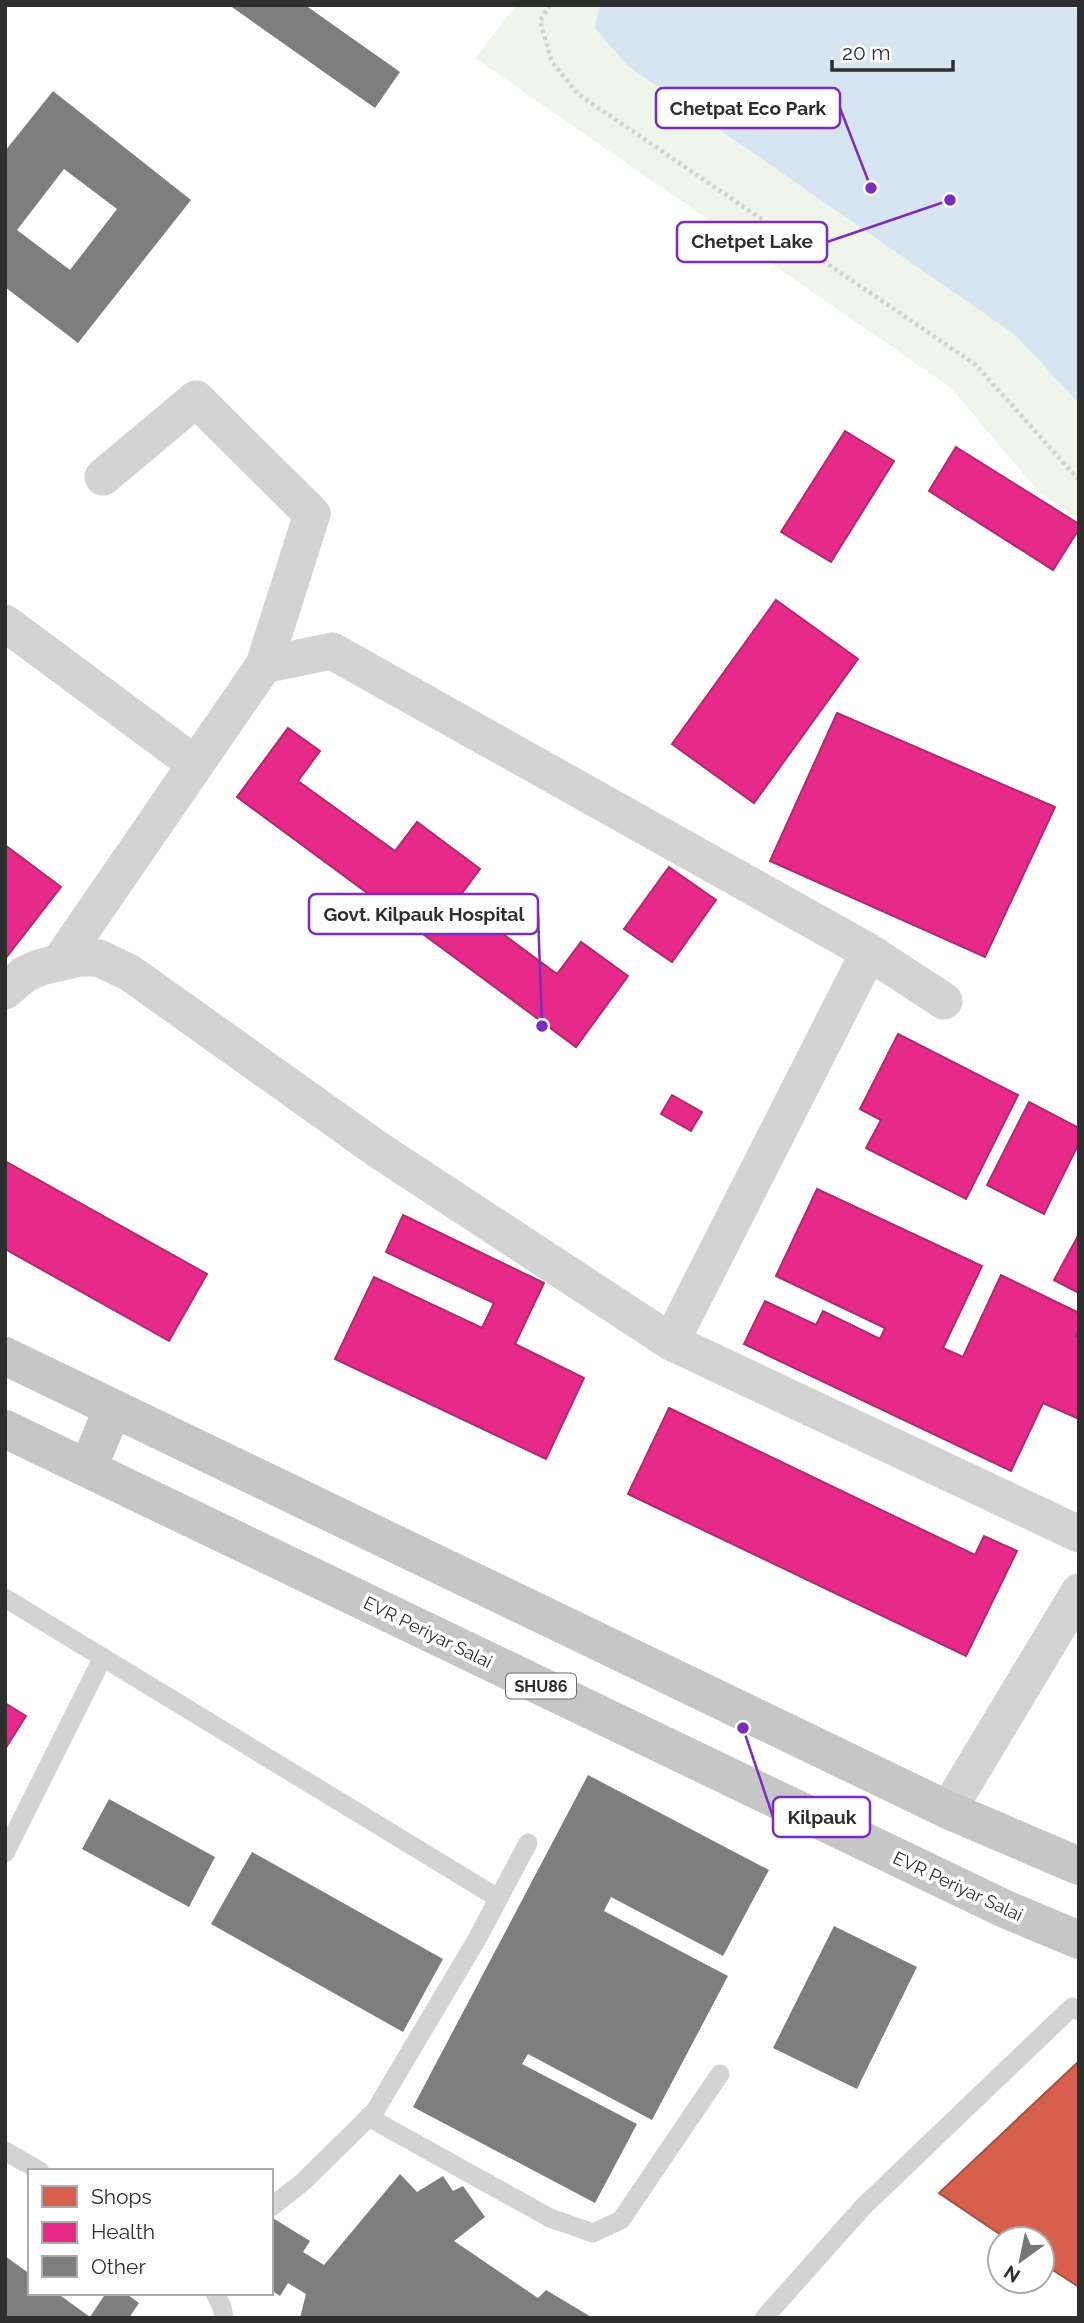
<svg xmlns="http://www.w3.org/2000/svg" width="1084" height="2323" viewBox="0 0 1084 2323" font-family="Raleway,sans-serif">
	<style>
		.green { fill: #eff5eb }
		.water { fill: #d7e4f2 }
		.shops { fill: #d6604d; stroke: #a45144; stroke-width: 2 }
		.health { fill: #e7298a; stroke: #b02a6e; stroke-width: 2 }
		.building { fill: #7e7e7e; fill-rule: evenodd }
		.lines { fill: none; stroke-linecap: round; stroke-linejoin: round }
		.path { stroke: #d3d3d3; stroke-width: 4.5; stroke-dasharray: 3.5 3.5; stroke-linecap: butt }
		.service { stroke: #d3d3d3; stroke-width: 19 }
		.minor { stroke: #d3d3d3; stroke-width: 37 }
		.primary { stroke: #c6c6c6; stroke-width: 38 }
		.labels { text-anchor: middle; dominant-baseline: central; stroke-width: 7; stroke-linejoin: round; paint-order: stroke }
		.shield { fill: #fff; stroke: #6d6d6d; stroke-width: 2 }
		.shield-label { font-size: 16px; font-weight: bold; fill: #2e2e2e }
		.street-label { font-size: 18px; fill: #2e2e2e; stroke: #fff }
		.leader { fill: none; stroke: #7b2cbf; stroke-width: 2.5 }
		.callout-dot { fill: #7b2cbf; stroke: #fff; stroke-width: 2.5 }
		.callout { fill: #fff; stroke: #7b2cbf; stroke-width: 2.5 }
		.callout-label { font-size: 19px; text-anchor: middle; font-weight: bold; fill: #2e2e2e }
	</style>
	<rect width="100%" height="100%" fill="#fff"/>
	<path class="green" d="M517 5H1079V520L1037 490 951 388 475 58Z"/>
	<path class="water" d="M600 5H1067L1079 10V403L1014 334 628 66 595 28Z"/>
	<path class="shops" d="M1079 2061V2287L1042 2263V2239H1007L939 2193Z"/>
	<path class="health" d="M845 431 894 461 831 562 781 532Z
		M956 447 1079 524V529L1053 570 929 491Z
		M776 600 858 659 754 803 672 744Z
		M837 713 1055 807 985 957 770 861Z
		M288 728 320 751 298 781 395 851 417 822 480 869 457 900 557 974 581 942 628 976 576 1047 237 797Z
		M5 845 61 887 5 959Z
		M669 867 716 900 672 962 624 929Z
		M898 1034 1018 1095 966 1199 866 1148 881 1120 860 1109Z
		M672 1095 702 1112 691 1131 661 1114Z
		M1029 1102 1079 1128V1143L1044 1214 987 1185Z
		M5 1161 207 1274 169 1341 5 1249Z
		M817 1189 982 1266 943 1348 963 1357 1001 1275 1079 1313V1329L1076 1336 1079 1337V1419L1043 1403 1011 1471 744 1344 765 1301 816 1325 823 1311 880 1339 885 1328 776 1276Z
		M403 1215 544 1283 515 1344 584 1378 546 1459 335 1359 374 1277 482 1328 494 1303 386 1252Z
		M1079 1234V1293L1054 1280Z
		M669 1408 975 1555 984 1536 1017 1551 966 1656 628 1494Z
		M5 1703 26 1716 5 1749Z"/>
	<path class="building" d="M229 5H305L400 72 375 108Z
		M53 91 191 200 78 343 5 287V151ZM64 169 117 209 70 270 17 230Z
		M588 1775 769 1870 723 1956 611 1897 604 1911 728 1976 652 2120 528 2054 522 2064 637 2124 595 2203 413 2107Z
		M109 1799 215 1857 189 1907 82 1849Z
		M252 1852 443 1959 403 2032 211 1924Z
		M834 1926 917 1967 857 2089 773 2048Z
		M400 2174 417 2192 443 2176 453 2191 463 2186 485 2217 454 2241 538 2298 546 2290 593 2318H300L306 2294 288 2283 280 2296 271 2290V2217L310 2241 303 2252 324 2265Z
		M5 2256 30 2274V2293H57L90 2317 106 2293H125L139 2303 129 2318H5Z"/>
	<g class="lines">
		<path class="path" d="M550 5 540 21 552 62 578 94 976 365 1079 480"/>
		<path class="service" d="M5 1598 498 1898
			M5 1853 103 1657
			M368 2117 550 2218 593 2233 621 2220 720 2074
			M5 2151 40 2171
			M271 2207 303 2182 375 2111 477 1939 528 1843
			M215 2293 222 2307 224 2318
			M764 2318 863 2207 1072 2007 1079 2011"/>
		<path class="minor" d="M103 477 196 399 312 514 264 665
			M5 623 195 764
			M59 963 264 665 332 651 869 952
			M5 991 25 974 41 967 80 958H99L130 973 377 1149 671 1342 1079 1534
			M671 1342 869 952 944 1001
			M948 1810 1079 1592"/>
		<path class="primary" d="M5 1356 948 1810 1079 1866
			M5 1429 1005 1909 1079 1940
			M88 1468 113 1408"/>
	</g>
	<g class="labels">
		<rect class="shield" x="506" y="1673.5" width="70" height="25" rx="5"/>
		<g class="shield-label">
			<text x="541" y="1686">SHU86</text>
		</g>
		<g class="street-label">
			<text transform="translate(428 1632) rotate(26)">EVR Periyar Salai</text>
			<text transform="translate(958 1886) rotate(25)">EVR Periyar Salai</text>
		</g>
	</g>
	<path class="leader" d="M871 188L840 108M950 200L827 242M542 1026L538 914M743 1728L773 1817"/>
	<g class="callout-dot">
		<circle cx="871" cy="188" r="7"/>
		<circle cx="950" cy="200" r="7"/>
		<circle cx="542" cy="1026" r="7"/>
		<circle cx="743" cy="1728" r="7"/>
	</g>
	<g class="callout">
		<rect x="656" y="88" width="184" height="40" rx="7"/>
		<rect x="677" y="222" width="150" height="40" rx="7"/>
		<rect x="309" y="894" width="229" height="40" rx="7"/>
		<rect x="773" y="1797" width="97" height="40" rx="7"/>
	</g>
	<g class="callout-label">
		<text x="748" y="115">Chetpat Eco Park</text>
		<text x="752" y="248">Chetpet Lake</text>
		<text x="424" y="921">Govt. Kilpauk Hospital</text>
		<text x="822" y="1824">Kilpauk</text>
	</g>
	<rect width="1084" height="2323" fill="none" stroke="#2e2e2e" stroke-width="14"/>
	<rect x="28" y="2169" width="245" height="126" fill="#ffffff" stroke="#ababab" stroke-width="2"/>
	<rect x="42" y="2186" width="35" height="21" fill="#d6604d" stroke="#ababab" stroke-width="2"/>
	<text x="91" y="2204" font-size="21" fill="#2e2e2e">Shops</text>
	<rect x="42" y="2222" width="35" height="21" fill="#e7298a" stroke="#ababab" stroke-width="2"/>
	<text x="91" y="2239" font-size="21" fill="#2e2e2e">Health</text>
	<rect x="42" y="2256" width="35" height="21" fill="#7e7e7e" stroke="#ababab" stroke-width="2"/>
	<text x="91" y="2274" font-size="21" fill="#2e2e2e">Other</text>
	<g transform="translate(1021 2260) rotate(213)"><circle r="33" fill="#ffffff" stroke="#ababab" stroke-width="2"/>
	<path d="M0-5L12 26L0 18L-12 26Z" fill="#777777"/>
	<text y="-10" font-size="19" font-weight="bold" text-anchor="middle" fill="#2e2e2e">N</text>
	</g>
	<path d="M832 60v10h121v-10" fill="none" stroke="#2e2e2e" stroke-width="3.5"/>
	<text x="842" y="60" font-size="21" fill="#2e2e2e" stroke="#ffffff" stroke-width="5" paint-order="stroke">20 m</text>
</svg>
